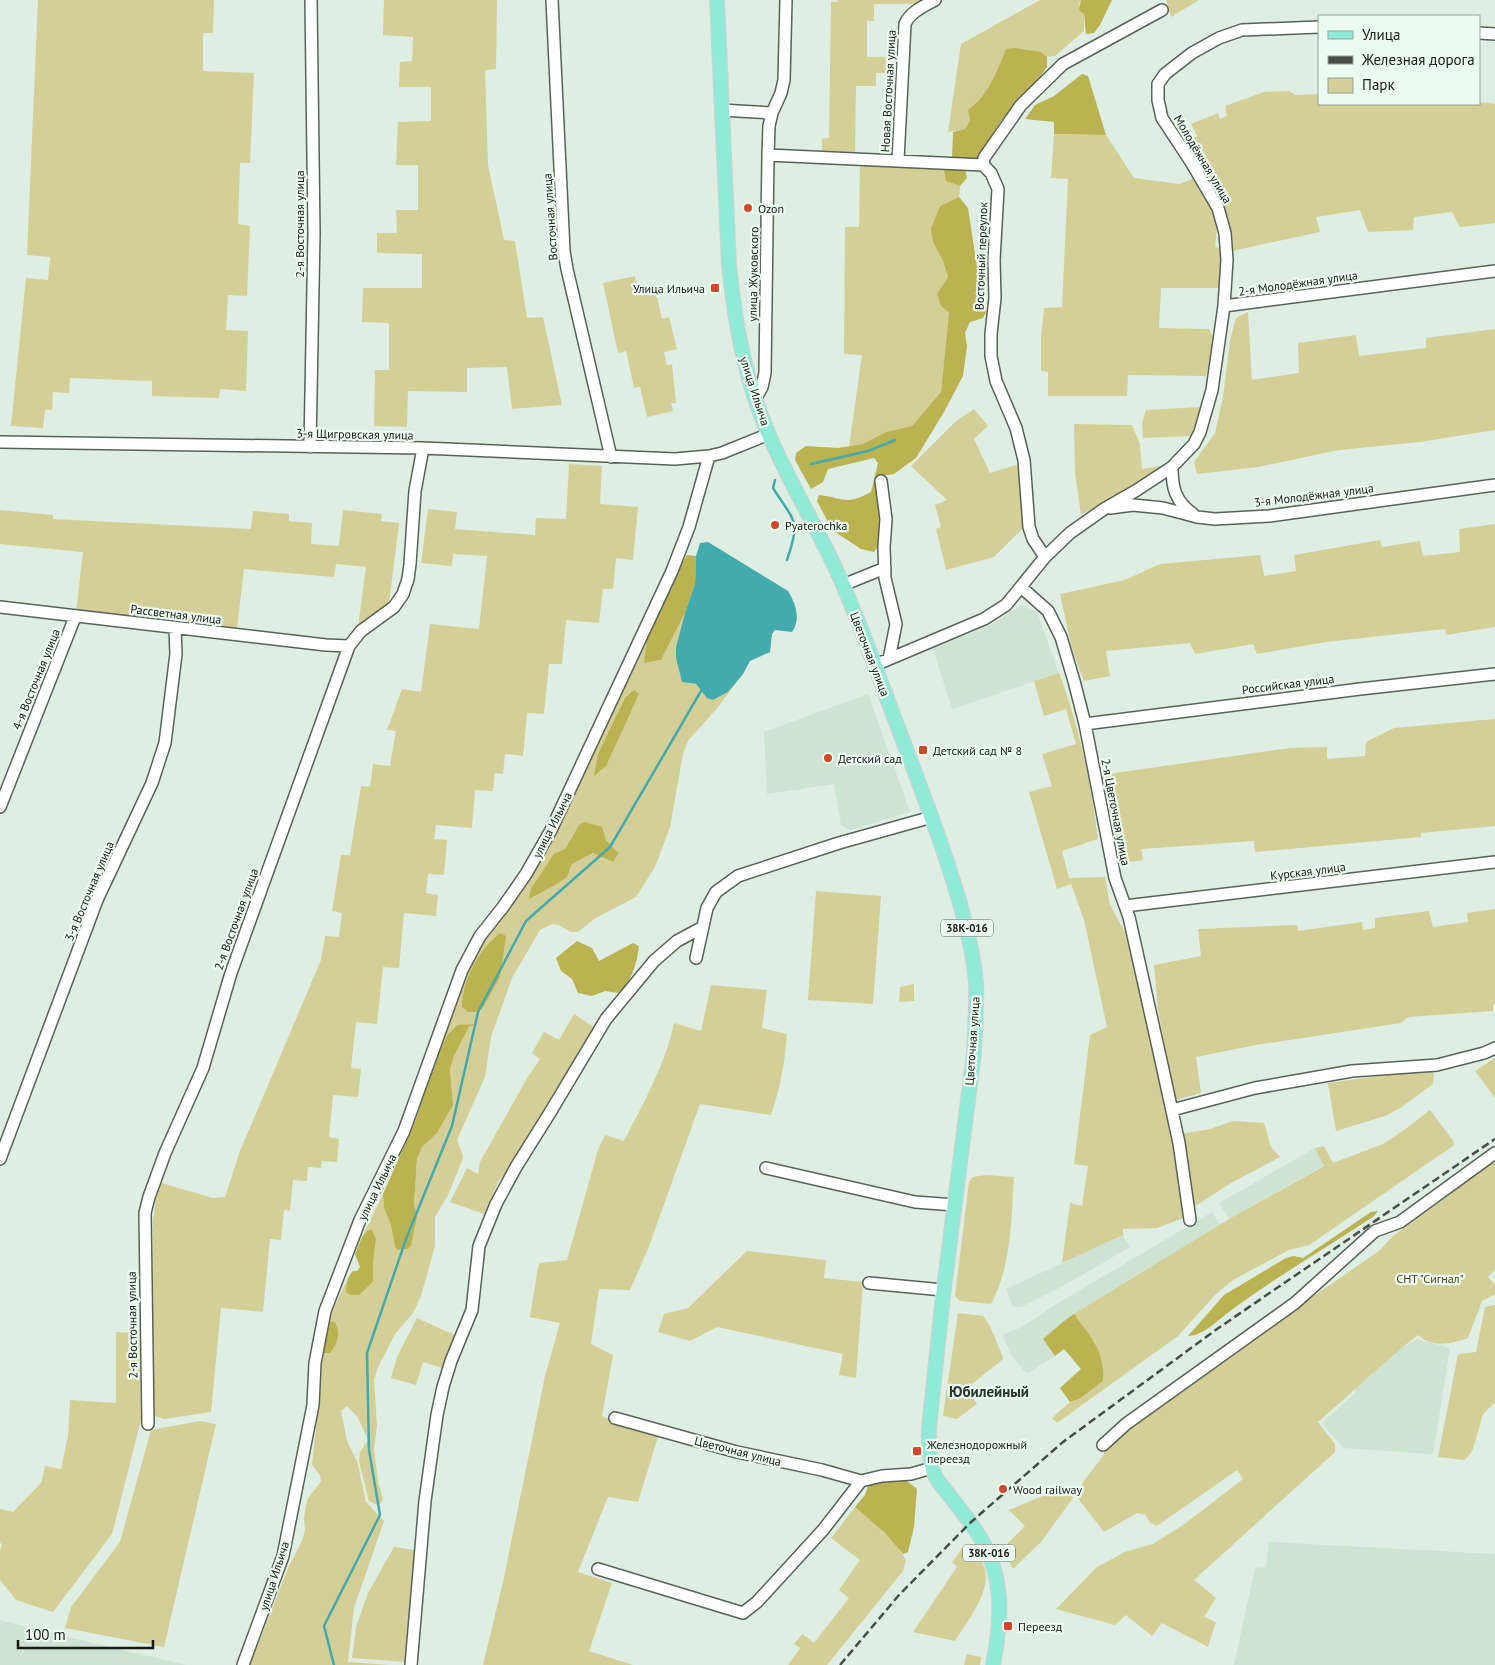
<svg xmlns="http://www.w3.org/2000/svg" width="1495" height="1665" viewBox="0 0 1495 1665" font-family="'PT Sans',sans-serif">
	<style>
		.built { fill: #cee3d2 }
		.green { fill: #d4cf96; fill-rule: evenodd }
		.forest { fill: #bbb252 }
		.water { fill: #43aaad }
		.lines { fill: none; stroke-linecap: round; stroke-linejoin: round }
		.stream { stroke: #43aaad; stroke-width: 2.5 }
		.minor-casing { stroke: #566358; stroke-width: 14 }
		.major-casing { stroke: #d0d1d1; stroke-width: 16 }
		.minor { stroke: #fff; stroke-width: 11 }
		.major { stroke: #91ead6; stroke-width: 14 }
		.rail { stroke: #464e48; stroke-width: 2.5; stroke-dasharray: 8 4; stroke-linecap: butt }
		.poi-dot { fill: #d1472a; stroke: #ecfbef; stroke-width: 2 }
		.labels { text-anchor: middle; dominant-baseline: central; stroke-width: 4.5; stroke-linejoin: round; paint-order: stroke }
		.shield { fill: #ecfbef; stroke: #565e58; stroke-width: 1 }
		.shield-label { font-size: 11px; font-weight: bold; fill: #161b17 }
		.street-label { font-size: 12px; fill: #161b17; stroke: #ecfbef }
		.poi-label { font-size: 12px; fill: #161b17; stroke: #ecfbef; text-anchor: start }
		.park-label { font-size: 12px; fill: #454119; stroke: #ecfbef }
		.quarter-label { font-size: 15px; font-weight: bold; fill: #29342b; stroke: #ecfbef }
	</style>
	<rect width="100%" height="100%" fill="#dfeee2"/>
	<path class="built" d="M1022 605 1037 612 1059 673 952 709 933 649 989 626Z
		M868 694 910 812 850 830 841 825 834 784 767 794 764 732Z
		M1315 1148 1324 1165 1229 1219 1219 1203Z
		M1212 1212 1220 1225 1150 1268 1043 1339 1055 1356 1027 1374 1012 1356 1002 1335 1022 1327 1055 1305Z
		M1123 1235 1130 1247 1063 1286 1021 1307H1013L1006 1289Z
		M1417 1339 1450 1348 1433 1454 1343 1448 1322 1423 1355 1393 1359 1366 1381 1360Z
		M1269 1542 1495 1554V1665H1234L1255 1568 1266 1567Z
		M0 1620 59 1635 186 1665H0Z"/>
	<path class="green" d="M38 0H214L213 33H203V71L254 73 250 163H240L238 224 250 226 247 296 228 295 226 330 248 331 246 391 220 389 219 398 152 396V381L70 378 69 393 53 392 52 410H45L43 428 11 426 26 278 48 280 50 257 27 255Z
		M384 0H497L496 69 485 70 488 165 504 240 515 241 527 318 543 317 562 405 512 409 507 367 467 368V392L408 391 407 427 374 426 375 370H389V323L362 322 363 288H422V254L377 253V233H397L396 210H418V165H396L398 122 431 121V87H399L400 62 412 61 413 37 383 35Z
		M838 0H921L914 4H874V21H867V57H891V73H876V86H856L855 152 822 151V139L829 138 831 2H837Z
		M1040 0H1081L1079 4 1084 14V31L1055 56 1047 57 1041 52 1006 49C997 71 988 96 968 110L970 121 965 129 948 132 961 44Z
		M1166 0H1199L1171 17Z
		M1289 91 1296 95 1319 94V104H1479V102L1495 104V223L1460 227 1452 212 1414 217 1413 230 1368 232 1360 210 1316 217 1320 232 1232 251 1224 211 1208 176 1184 144 1197 136 1191 124 1218 113 1220 119 1227 116 1225 106 1264 92Z
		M1054 134 1106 135 1134 178 1179 184 1195 178 1218 220 1215 247 1223 249 1221 288H1161L1159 328 1209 329 1214 340 1206 376 1128 375 1127 396H1048V372L1041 371V338L1044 308 1062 307 1068 179 1051 178Z
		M860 162 943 167 946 181 960 186 959 197 940 206 933 242 943 261 948 277 937 294 949 312 941 392 912 426 886 432 864 444 849 447 862 355 844 354 845 227H859Z
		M635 276 638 292 655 288 662 319 669 317 677 349 664 352 667 365 672 364 676 403H671L673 411 647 417 640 387 634 388 626 351 618 353 603 283Z
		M1248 312 1252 380 1299 373 1298 343 1356 335 1359 356 1426 348V338L1495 329V430L1420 442 1339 450 1258 467 1197 474 1194 462 1215 433 1223 397 1230 340 1236 318Z
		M1201 407 1191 436 1143 438 1142 423 1146 410Z
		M974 409 988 426 974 439 990 473 1016 465 1020 467 1023 528 994 557 946 570 936 529 941 527 935 505 947 500 911 466 955 422Z
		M1074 424 1132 425 1140 444 1142 469 1167 465 1081 515 1075 473Z
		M569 464 602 466 600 504 638 507 633 560 616 558 613 589H603L599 623 566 620 562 664H549L544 714 527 713 523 756 505 754 503 774 495 773 493 791 475 790 472 828 436 825 434 839 447 840 444 875 428 874 426 893 438 895 436 916 404 913 399 968 383 967 377 1024 356 1022 351 1068 361 1069 358 1097 333 1095 329 1137 339 1139 337 1162 322 1161 321 1168 308 1167 307 1181 293 1180 290 1211 284 1210 281 1240 270 1239 263 1312 221 1308 211 1412 164 1419 152 1415 153 1221 158 1182 213 1198 225 1197 240 1151 321 960 325 936 339 937 342 913 332 911 341 855H350L361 786 370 787 373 764 390 766 396 731 387 730 402 689 421 692 430 624 479 629 487 556 453 554 452 566 421 563 428 509 457 512 455 529 535 535 536 518 566 519Z
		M0 510 53 515V519L251 529 253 511 289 514V521L312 523 311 544 339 546 343 510 382 514 381 521 399 523 389 604 358 627 366 567 336 564 334 577 244 569 237 628 76 613 83 552 0 544Z
		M1495 524V627L1446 635 1445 629 1326 642 1257 654 1253 644 1195 654 1190 643 1106 651 1110 676 1084 681 1072 649 1060 594 1125 580 1160 564 1260 555 1264 576 1296 571 1294 555 1380 540 1382 547 1420 541 1423 556 1460 552 1459 529Z
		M685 613 676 648V658L682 682 696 684 701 691 713 700 728 692 743 674 718 707 688 741 683 754 670 827 655 867 636 897 594 919 578 932H571L559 925 552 924 540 930 512 978 491 1037 485 1077 457 1140 463 1156 462 1161 448 1195 435 1217V1246L421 1296 413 1313 395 1334 378 1367 374 1380 377 1426 374 1449 378 1482 383 1499 381 1503 377 1505 369 1501 359 1461 360 1452 368 1440 357 1416 347 1406 341 1411 347 1441 357 1461 366 1502 384 1521 354 1608 348 1662 390 1665H250L288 1568 302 1541 305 1530 304 1517 307 1500 321 1481 320 1475 312 1465 320 1390 321 1348 328 1321 346 1282V1292L350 1295H359L373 1282V1263L376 1239 368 1230 362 1237 383 1194 384 1208 391 1225 395 1247 399 1250 408 1249 417 1217 414 1204 417 1159 422 1147 437 1133 453 1105 450 1069 454 1056 469 1027 474 1024 448 1034 436 1059 472 960 488 931 555 833 647 638 645 663 661 660ZM639 694 621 730 598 754ZM579 825 601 827 606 840 619 855 613 862 594 853 572 864 567 877 565 849Z
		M1059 673C1079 726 1091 782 1098 839L1062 851 1069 878 1105 877 1110 905 1125 932 1136 974 1170 1130 1186 1217 1157 1228 1123 1229V1235L1062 1263 1070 1203 1082 1206 1088 1166 1074 1164 1090 1035 1107 1027 1084 920 1071 884 1057 889 1029 792 1052 786 1042 754 1076 744 1066 709 1044 716 1034 681Z
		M1495 719V826L1421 833V837L1255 852 1254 841 1141 849 1143 860 1122 863 1101 775 1290 748 1327 747V759L1365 756 1366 742 1394 728Z
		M816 891 881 896 873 1004 808 1000Z
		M1495 909V1004L1493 1005V1011L1408 1017 1401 1023 1256 1045 1196 1057 1201 1093 1175 1100 1158 1010 1154 965 1201 956 1198 929 1297 925 1298 931 1362 922 1363 930 1375 928V918L1429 911 1433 927 1468 922 1467 913Z
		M914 984V1001L899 1002 900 987Z
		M711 985 767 990 762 1028 787 1034C785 1062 780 1089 771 1115L700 1104 648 1249 630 1290 599 1289 591 1344 613 1355 602 1416 627 1427 658 1437 638 1502 608 1497 578 1572 612 1583 589 1651 633 1665H483L503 1582 545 1376 560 1323 530 1317 538 1267 540 1263 567 1260 598 1150 605 1135 624 1141C644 1102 665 1065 674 1023L701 1031Z
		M574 1014 594 1027 551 1110 509 1172 499 1180 484 1214 450 1202 467 1168 478 1174 480 1162 526 1080 540 1059 532 1053 544 1032 559 1040Z
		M1495 1058V1098L1475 1071Z
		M1430 1069 1434 1074 1433 1084 1402 1107 1385 1116 1336 1131 1328 1083Z
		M1430 1110 1454 1142 1453 1146 1309 1245 1289 1250 1233 1280 1216 1294 1178 1336 1057 1423 1052 1418 1070 1402 1079 1399 1095 1343 1074 1314 1229 1219 1324 1166 1315 1148 1324 1146 1333 1163 1383 1144 1407 1128Z
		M1233 1121 1264 1123 1271 1147 1280 1157 1231 1183 1194 1207 1180 1134 1210 1129Z
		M1495 1157V1269L1488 1277 1495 1285V1294L1482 1301 1468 1338C1451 1344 1433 1348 1418 1335 1383 1362 1352 1393 1318 1422L1335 1444V1452L1194 1580 1216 1598 1204 1617 1216 1622 1208 1647 1162 1623 1152 1636 1126 1615 1115 1625 1056 1609 1097 1567 1125 1552 1153 1544 1186 1523 1243 1479 1237 1470 1157 1526 1149 1522 1146 1515 1137 1513 1104 1532 1076 1496 1083 1482 1104 1455V1451L1107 1444 1276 1322 1379 1251 1393 1236 1450 1195 1448 1191Z
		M986 1175 1014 1177C1011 1218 1012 1266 991 1304L960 1301 955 1296 969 1182 973 1177Z
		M747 1251 826 1260 824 1278 863 1282 856 1378 839 1375 843 1354 717 1327 690 1341 658 1332 664 1314 688 1308Z
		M1495 1305V1402L1483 1414 1473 1449 1468 1457 1464 1460 1438 1457 1458 1354 1476 1352 1485 1307Z
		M958 1313 983 1316 990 1326 1002 1355 1003 1359 966 1389 977 1404 957 1419 943 1416Z
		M417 1318 459 1337 445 1369 423 1362 416 1385 391 1378 397 1357Z
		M116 1332 139 1333 141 1420 112 1534 53 1612 16 1600 0 1580V1551L2 1544 0 1543V1509L13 1512 41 1483 45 1466 61 1469 68 1436 70 1400 116 1403Z
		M200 1421 216 1424 164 1647 65 1628 71 1607 120 1542 151 1430Z
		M1067 1486 1073 1498 1041 1542 1013 1569 1002 1549 1025 1526 1009 1510Z
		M855 1507C874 1523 894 1539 906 1560L903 1571 827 1665H788L800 1648 794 1644 802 1634 814 1643 849 1598 839 1590 860 1560 831 1538Z
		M394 1547 415 1550 406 1662 352 1658 356 1627 368 1593Z
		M963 1547C968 1551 975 1554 979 1559 1000 1581 967 1622 955 1641L913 1632 957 1567 952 1562Z
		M967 1654 981 1657 980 1665H964Z"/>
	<path class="forest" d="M1081 0H1112L1100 25 1094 33 1086 34 1084 14 1079 10Z
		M1015 48 1041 52 1047 57V67L1040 77 1000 122 977 160 952 158 953 132 965 129 970 121 968 110C988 96 997 71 1006 49Z
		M1082 74 1088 76 1106 135 1054 134V122L1025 119 1035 105 1054 96Z
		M943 167 965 169 967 178 960 186 946 181Z
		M959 197 968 208 978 273 980 299 986 312 983 318 970 322 965 333 967 346 963 376 944 412 916 458 894 474 881 476 877 488 882 541 874 552 861 549 832 530 817 501 819 495C845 498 845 506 871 492L878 463 874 458 828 469 823 482 811 489 795 460 796 453 806 446 838 448 863 444 886 432 912 426 941 392 949 312 941 306 937 294 948 277 943 261 933 242 931 229 940 206Z
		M687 555 696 556 695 584 685 613 661 660 644 663 647 638 681 565Z
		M634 690 639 694 606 766 594 776 598 754 625 698Z
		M585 822 602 827 606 840 619 854 613 862 593 853 572 864 567 877 555 885 529 899 531 889 554 854 565 849 579 825Z
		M500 933 506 936 500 977 482 1009 475 1012H468L462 1007C462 981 479 949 500 933Z
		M577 941 592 948 599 961 633 943 639 946C637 963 632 982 618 993L605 991 592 996 578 993 572 979 561 971 556 958Z
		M475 1024 469 1027 454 1056 450 1069 453 1105 437 1133 422 1147 417 1159 414 1204 417 1217 411 1245 408 1249 398 1250 395 1247 391 1225 384 1208 383 1194 415 1122 436 1059 448 1034 458 1025Z
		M1378 1211 1374 1216C1326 1248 1276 1277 1230 1311 1218 1320 1203 1336 1188 1336L1224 1295 1286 1258 1294 1256 1303 1258 1371 1212Z
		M368 1230H372L376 1239 373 1263V1282L359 1295H350L346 1292C346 1283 347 1277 353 1271H357L360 1267 355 1254 362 1237Z
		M1074 1314C1091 1337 1105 1351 1103 1381L1079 1399 1070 1402 1060 1388 1081 1369 1064 1349 1055 1356 1043 1339 1064 1321Z
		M328 1321 335 1322C341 1335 338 1342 330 1353H324L321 1348Z
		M903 1478 917 1489 914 1527 908 1552 903 1554 885 1533 855 1507 865 1495 868 1486 874 1480Z"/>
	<path class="water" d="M708 542 788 591C796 604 801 619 792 632L775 630 772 634 770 652 750 661 743 674 728 692 713 700 707 698 696 684 682 682 676 658V647L685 613 695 584 696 556 700 543Z"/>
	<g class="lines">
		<path class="stream" d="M811 464 868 451 895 440
			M775 480 773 488C795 523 801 519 787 560
			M334 1665 324 1626 380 1515 369 1450 367 1353 406 1239 452 1126 478 1012 526 921 610 847 701 691"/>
		<g class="minor-casing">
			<path id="minor" d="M552 0 564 251 567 269 611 457
				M1479 33 1495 34
				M721 110 772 113
				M768 155 983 165
				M898 160 905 24C910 12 924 6 935 0
				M1224 306 1495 271
				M756 398 762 387 765 373 768 155 769 126 772 113 781 93 784 80 786 0
				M0 442 423 448 675 459 709 456 722 453 769 434
				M310 447 314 233 311 0
				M1172 467C1172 488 1175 501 1193 514
				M881 481 886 519 884 547 885 578 896 624 889 659
				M1110 508 1133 505 1163 508 1197 517 1215 519 1269 516 1495 485
				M1045 557 1033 539 1029 527 1024 460 1016 428 996 381 991 356V334L995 298 994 260 998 189 991 173 983 165 984 158 1021 105 1063 64 1162 10
				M843 585 885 568
				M1021 587 1048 611 1061 637 1074 681 1085 724 1115 878 1129 917 1162 1065 1179 1143 1190 1220
				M0 607 326 645 349 646
				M875 665 984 619 1006 605 1045 557 1070 533 1104 509 1137 490 1172 467 1194 444 1200 432 1212 390 1224 306 1227 260 1225 233 1218 208 1191 162 1162 118 1158 100V84L1165 74 1192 53 1219 38 1242 30 1319 27
				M1085 724 1360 689 1495 674
				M0 807 75 617
				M1125 906 1495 862
				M696 958 707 908 716 892 738 876 839 843 932 817
				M1172 1110 1255 1088 1352 1071 1437 1065 1484 1053 1495 1048
				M0 1159 97 900 152 783 165 743 176 654 175 628
				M766 1168 915 1202 955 1205
				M869 1283 943 1290
				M615 1418 737 1452 822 1470 861 1481
				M148 1424 145 1213 149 1197 165 1153 203 1068 231 973 349 646 361 631 394 607 403 594 408 579 410 564 415 491 423 448
				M1103 1445 1126 1424 1295 1303 1375 1231 1400 1222 1495 1153
				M598 1569 743 1613 757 1602 823 1530 861 1481 882 1476 911 1474 932 1468
				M243 1665 283 1556 313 1405 315 1363 325 1311 360 1220 404 1131 462 970 480 936 503 907 526 874 551 830 672 571 689 527 709 456
				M411 1665 425 1501 437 1415 443 1387 451 1361 472 1310 479 1246 496 1204 516 1167 551 1111 606 1019 654 961 677 941 703 927"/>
		</g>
		<g class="major-casing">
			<path id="major" d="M717 0 729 265C735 323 745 381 769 435 790 484 818 529 840 578 863 630 881 684 902 738 918 781 935 824 949 868 961 905 972 942 976 982 977 1005 975 1029 974 1053L943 1296 929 1428C928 1446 929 1461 936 1478 950 1497 966 1515 978 1534 1005 1577 1002 1618 993 1665"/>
		</g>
		<use href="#minor" class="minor"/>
		<use href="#major" class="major"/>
		<path class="rail" d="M840 1665 899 1595 970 1523 1063 1442 1217 1329 1495 1139"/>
	</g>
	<g class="poi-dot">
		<circle cx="748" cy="208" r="5"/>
		<rect x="710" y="283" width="10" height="10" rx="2.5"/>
		<circle cx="775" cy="525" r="5"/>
		<rect x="918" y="745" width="10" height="10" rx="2.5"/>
		<circle cx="828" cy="758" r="5"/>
		<rect x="912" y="1446" width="10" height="10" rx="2.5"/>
		<circle cx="1003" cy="1489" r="5"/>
		<rect x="1003" y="1621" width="10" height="10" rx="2.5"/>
	</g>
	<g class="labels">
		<g class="shield">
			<rect x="941" y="919.5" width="52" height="17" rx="4"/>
			<rect x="963" y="1544.5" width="52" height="17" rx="4"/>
		</g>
		<g class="shield-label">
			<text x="967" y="928">38К-016</text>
			<text x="989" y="1553">38К-016</text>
		</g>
		<g class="street-label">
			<text transform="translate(888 91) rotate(-87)">Новая Восточная улица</text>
			<text transform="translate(1203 159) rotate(59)">Молодёжная улица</text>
			<text transform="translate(550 217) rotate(-94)">Восточная улица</text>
			<text transform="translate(299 224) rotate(-90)">2-я Восточная улица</text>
			<text transform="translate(981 256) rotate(-88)">Восточный переулок</text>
			<text transform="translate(753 274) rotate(-89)">улица Жуковского</text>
			<text transform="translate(1298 283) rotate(-8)">2-я Молодёжная улица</text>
			<text transform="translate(755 391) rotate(72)">улица Ильича</text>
			<text transform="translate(355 434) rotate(1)">3-я Щигровская улица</text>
			<text transform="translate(1314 495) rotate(-7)">3-я Молодёжная улица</text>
			<text transform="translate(176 614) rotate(7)">Рассветная улица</text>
			<text transform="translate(870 654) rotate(69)">Цветочная улица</text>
			<text transform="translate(36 679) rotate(-68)">4-я Восточная улица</text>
			<text transform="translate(1288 684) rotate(-7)">Российская улица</text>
			<text transform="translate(1116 812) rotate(79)">2-я Цветочная улица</text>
			<text transform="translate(552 825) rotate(-63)">улица Ильича</text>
			<text transform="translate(1308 871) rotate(-7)">Курская улица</text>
			<text transform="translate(89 891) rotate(-67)">3-я Восточная улица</text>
			<text transform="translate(236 919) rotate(-70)">2-я Восточная улица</text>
			<text transform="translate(972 1041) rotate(-86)">Цветочная улица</text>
			<text transform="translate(377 1187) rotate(-64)">улица Ильича</text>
			<text transform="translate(132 1325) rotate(-91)">2-я Восточная улица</text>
			<text transform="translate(738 1451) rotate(14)">Цветочная улица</text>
			<text transform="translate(274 1576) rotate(-72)">улица Ильича</text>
		</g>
		<g class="poi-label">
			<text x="758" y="208">Ozon</text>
			<text x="705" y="288" text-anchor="end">Улица Ильича</text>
			<text x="785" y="525">Pyaterochka</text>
			<text x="933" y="750">Детский сад № 8</text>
			<text x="838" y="758">Детский сад</text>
			<text x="927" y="1444">Железнодорожный<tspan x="927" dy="14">переезд</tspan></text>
			<text x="1013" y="1489">Wood railway</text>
			<text x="1018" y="1626">Переезд</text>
		</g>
		<g class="park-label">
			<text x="1430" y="1278">СНТ "Сигнал"</text>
		</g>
		<g class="quarter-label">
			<text x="989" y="1391">Юбилейный</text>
		</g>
	</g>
	<rect x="1318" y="15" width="162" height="90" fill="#ecfbef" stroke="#96a199"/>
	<rect x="1328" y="31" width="25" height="8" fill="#91ead6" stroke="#96a199"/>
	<text x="1362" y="40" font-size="15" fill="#161b17">Улица</text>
	<rect x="1328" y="56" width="25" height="8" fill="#464e48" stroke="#96a199"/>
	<text x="1362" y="65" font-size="15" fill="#161b17">Железная дорога</text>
	<rect x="1328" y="78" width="25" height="15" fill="#d4cf96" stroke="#96a199"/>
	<text x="1362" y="90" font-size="15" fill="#161b17">Парк</text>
	<path d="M18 1640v8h135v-8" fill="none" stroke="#161b17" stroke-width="2.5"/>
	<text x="25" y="1640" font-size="15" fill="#161b17" stroke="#ecfbef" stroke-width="4" paint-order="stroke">100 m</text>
</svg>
